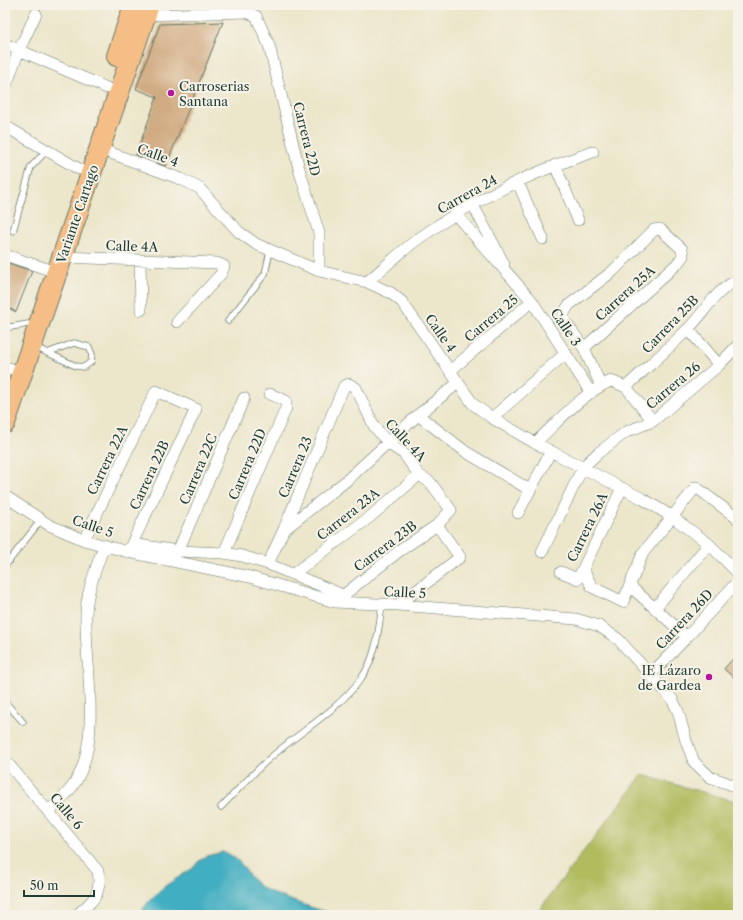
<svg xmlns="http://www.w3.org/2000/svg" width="743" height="920" viewBox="0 0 743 920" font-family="'Libre Caslon Text',serif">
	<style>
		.green { fill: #b1bc5e; stroke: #687c49 }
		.water { fill: #43aec1; stroke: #31767a }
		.building { fill: #d0aa81 }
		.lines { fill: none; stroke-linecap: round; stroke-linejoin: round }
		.lane-casing { stroke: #677869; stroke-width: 7 }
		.street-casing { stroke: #677869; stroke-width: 12 }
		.highway-casing { stroke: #677869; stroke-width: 22 }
		.lane { stroke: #fff; stroke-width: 5.5 }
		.street { stroke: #fff; stroke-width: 11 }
		.highway { stroke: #f6be87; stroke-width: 20 }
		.poi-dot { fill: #b5179e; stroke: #f7f3e8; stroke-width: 1.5 }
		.labels { text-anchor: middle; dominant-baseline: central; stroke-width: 4; stroke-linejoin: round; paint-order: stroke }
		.poi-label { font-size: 13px; fill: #1f3d34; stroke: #f7f3e8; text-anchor: start }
		.street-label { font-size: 13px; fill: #1f3d34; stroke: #f7f3e8 }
	</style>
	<rect width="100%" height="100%" fill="#f7f3e8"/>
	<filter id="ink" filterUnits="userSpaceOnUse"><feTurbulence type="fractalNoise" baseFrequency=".025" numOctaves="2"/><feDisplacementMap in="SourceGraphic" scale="8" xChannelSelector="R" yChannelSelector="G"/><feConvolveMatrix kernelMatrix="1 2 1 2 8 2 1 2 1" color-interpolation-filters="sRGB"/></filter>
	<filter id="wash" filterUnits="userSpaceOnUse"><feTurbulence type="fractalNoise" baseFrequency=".012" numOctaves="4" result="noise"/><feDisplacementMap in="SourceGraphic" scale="16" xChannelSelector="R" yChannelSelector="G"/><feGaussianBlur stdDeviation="0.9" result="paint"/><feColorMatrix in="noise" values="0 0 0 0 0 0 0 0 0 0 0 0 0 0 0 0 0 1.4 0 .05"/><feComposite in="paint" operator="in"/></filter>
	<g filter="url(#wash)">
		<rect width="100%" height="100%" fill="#ece6cb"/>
		<path class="green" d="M642 775 738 802V915H535Z"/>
		<path class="water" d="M223 852C244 859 243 872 258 885 271 895 325 913 341 915H139L149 901 165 886 193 868 198 862 206 856Z"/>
		<g id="blocks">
			<path class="building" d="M223 22 166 166 136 155 157 97 136 89 160 24Z
				M5 262 32 271 16 312 5 306Z
				M738 653V681L724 669Z"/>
		</g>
	</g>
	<g filter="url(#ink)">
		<use href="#blocks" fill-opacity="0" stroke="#677869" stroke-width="1"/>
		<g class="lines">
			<g class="lane-casing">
				<path id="lane" d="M13 231 31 167 47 150
					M228 321 265 274 270 251
					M5 326 11 327 28 324
					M35 347 76 366 84 367 91 362 92 354 89 347 74 343 47 353
					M5 566 41 520
					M5 702 23 722
					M221 807C237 791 253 773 270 758 299 732 337 711 360 680 376 659 379 629 382 604"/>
			</g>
			<g class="street-casing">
				<path id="street" d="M146 15 246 12 256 16 269 45 299 169 319 233V271
					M5 44 107 88
					M5 88 19 50 36 14
					M5 126 79 169
					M100 149 181 179 199 188 239 232 256 244 319 271 367 282 391 293 402 302 473 404 492 418 535 443 643 499 671 516 709 544 738 573
					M555 165 578 220
					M518 183 543 239
					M473 205 504 264
					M456 215 532 301 591 393
					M5 255 47 269
					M63 257 217 263 224 266 221 274 177 322
					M140 261 141 310
					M367 282C384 268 400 252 418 239 471 201 532 172 593 152
					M688 329 719 365
					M584 348 677 264 683 256 682 249 660 229 654 230 613 271 569 305 564 313V320L584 348 601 386
					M5 367 12 369
					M450 371 532 301
					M626 387C646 368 667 350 687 330 703 315 713 293 734 282L738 283
					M626 387 653 421
					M418 415 466 452 530 490
					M492 418 566 353
					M535 443C558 422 581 394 611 381L626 387
					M5 496 49 525 84 540 128 552 250 577 335 602 398 605 576 619 599 626 618 639 672 699 678 711 686 741 694 762 710 777 738 787
					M518 513 551 451
					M285 529 346 481 418 415 458 383
					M84 540 156 391 196 409 128 552
					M132 544 178 551 224 553 242 556 268 564 343 595
					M178 551 244 398
					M542 552 583 467 598 453 626 432 653 421 719 365 738 345
					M224 553 286 408V401L270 394
					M268 564 284 529 344 386 349 384 356 388 374 426 389 444 404 454 419 475 430 482 451 510 437 525 398 552 335 602
					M583 569 592 587 623 602 643 553 696 487 738 519
					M561 572 578 579 622 488
					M293 574 370 517 419 475
					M631 587 687 637
					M398 605 460 557 437 525
					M656 607 709 544
					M650 675 687 637 738 581
					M5 760 98 871C102 894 94 900 77 915
					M49 811C57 803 66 795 72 787 104 744 84 663 86 613 87 589 97 567 104 545"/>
			</g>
			<g class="highway-casing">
				<path id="highway" d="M117 56 134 5
					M5 423 149 5"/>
			</g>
			<use href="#lane" class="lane"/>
			<use href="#street" class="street"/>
			<use href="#highway" class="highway"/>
		</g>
	</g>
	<g class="poi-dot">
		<circle cx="171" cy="93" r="4"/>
		<circle cx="709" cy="677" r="4"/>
	</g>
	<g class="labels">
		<g class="poi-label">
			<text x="179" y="86">Carroserias<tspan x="179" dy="15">Santana</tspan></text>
			<text x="701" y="670" text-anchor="end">IE Lázaro<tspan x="701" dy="15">de Gardea</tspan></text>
		</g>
		<g class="street-label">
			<text transform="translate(307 139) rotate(76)">Carrera 22D</text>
			<text transform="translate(158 155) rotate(20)">Calle 4</text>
			<text transform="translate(467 194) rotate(-29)">Carrera 24</text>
			<text transform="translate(77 214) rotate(-71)">Variante Cartago</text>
			<text transform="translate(132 246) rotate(2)">Calle 4A</text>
			<text transform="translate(625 293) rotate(-42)">Carrera 25A</text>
			<text transform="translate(491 318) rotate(-40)">Carrera 25</text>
			<text transform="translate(670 324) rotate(-46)">Carrera 25B</text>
			<text transform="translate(566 327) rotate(56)">Calle 3</text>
			<text transform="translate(441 333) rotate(55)">Calle 4</text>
			<text transform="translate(673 385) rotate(-40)">Carrera 26</text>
			<text transform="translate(406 440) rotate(47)">Calle 4A</text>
			<text transform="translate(107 460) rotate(-64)">Carrera 22A</text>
			<text transform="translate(247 464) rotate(-67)">Carrera 22D</text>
			<text transform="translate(295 467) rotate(-67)">Carrera 23</text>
			<text transform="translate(198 469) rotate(-67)">Carrera 22C</text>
			<text transform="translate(149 475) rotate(-65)">Carrera 22B</text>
			<text transform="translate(348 514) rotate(-38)">Carrera 23A</text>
			<text transform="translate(93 526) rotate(19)">Calle 5</text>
			<text transform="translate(587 527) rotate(-64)">Carrera 26A</text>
			<text transform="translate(385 546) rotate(-37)">Carrera 23B</text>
			<text transform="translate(405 592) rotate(3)">Calle 5</text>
			<text transform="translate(684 619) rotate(-47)">Carrera 26D</text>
			<text transform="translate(67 811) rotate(50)">Calle 6</text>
		</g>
	</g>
	<rect width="743" height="920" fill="none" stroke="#f7f3e8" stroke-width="20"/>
	<path d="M24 890v6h70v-6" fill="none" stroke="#1f3d34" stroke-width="2"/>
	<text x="30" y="890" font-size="12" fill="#1f3d34" stroke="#f7f3e8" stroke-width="3" paint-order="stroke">50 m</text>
</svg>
